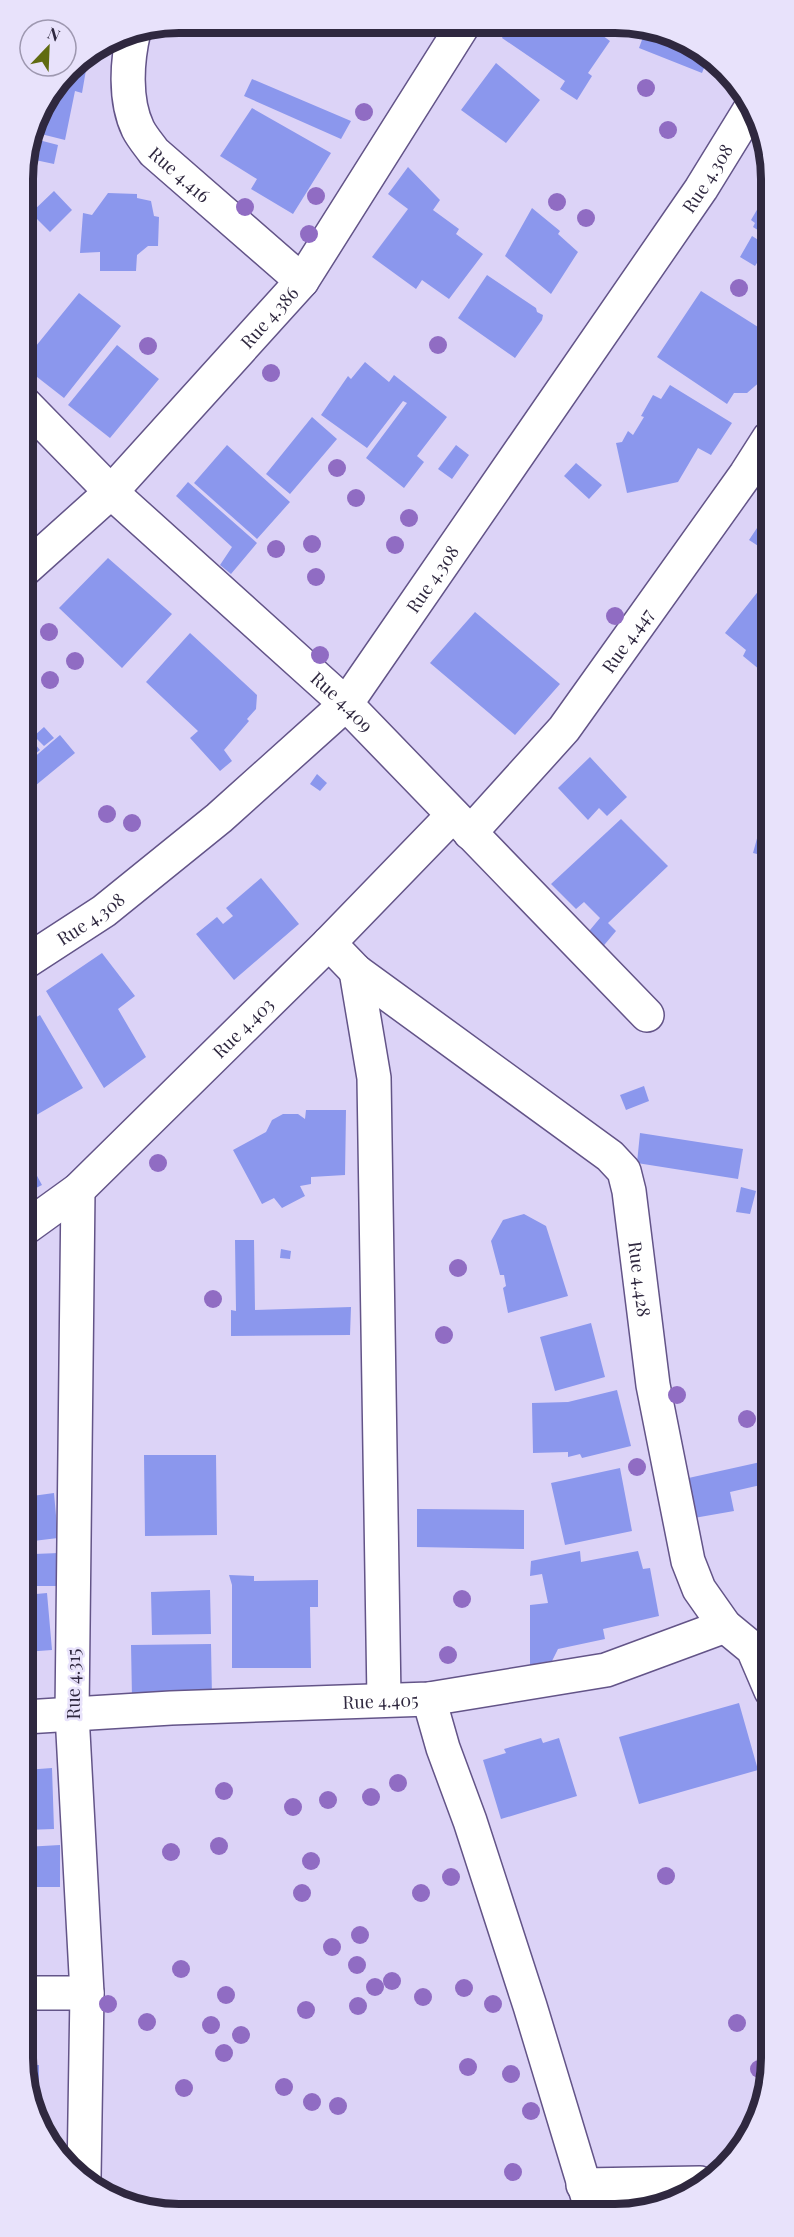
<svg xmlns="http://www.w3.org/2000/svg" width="794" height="2237" viewBox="0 0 794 2237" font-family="'Playfair Display',serif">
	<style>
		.building { fill: #8b97ed }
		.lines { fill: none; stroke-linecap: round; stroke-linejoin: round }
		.minor-casing { stroke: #635488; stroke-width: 36 }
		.minor { stroke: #fff; stroke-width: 33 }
		.tree { fill: #906cc3 }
		.labels { text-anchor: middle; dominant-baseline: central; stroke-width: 5; stroke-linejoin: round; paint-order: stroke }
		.street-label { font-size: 18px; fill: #2f283f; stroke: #e8e2fb }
		.rim { fill: none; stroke: #2f283f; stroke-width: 8 }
	</style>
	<rect width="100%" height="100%" fill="#dcd3f7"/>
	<path class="building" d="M501 25H576L591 36 595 30 610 41 588 73 592 76 577 100 560 89 565 81 502 38 506 30 500 26Z
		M629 25 646 26 708 58 702 73 639 48 643 37 627 30Z
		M496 63 540 100 506 143 461 110Z
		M72 66 86 70 82 93 75 91 65 140 33 132 38 110Z
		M252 79 351 121 341 139 244 96Z
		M252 108 331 153 293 214 251 189 257 179 220 156Z
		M31 138 58 145 54 164 26 158Z
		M408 167 440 200 433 210 459 229 456 234 483 254 449 299 422 280 416 289 372 257 408 209 388 194Z
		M54 191 72 210 50 232 31 213Z
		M768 191 769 237 753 227 755 223 751 220Z
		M108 193 137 194V198L151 201 154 216 159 217 158 246H148L137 255 136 271H100V252L80 253 83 213 92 215Z
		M532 208 560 231 558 234 578 252 551 294 505 256Z
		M752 236 768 246 755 266 740 257Z
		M487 275 536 308 537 312 543 315 542 320 515 358 458 318Z
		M701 291 769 334 760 345 764 347 761 352 766 370 762 380 747 393H734L727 404 657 357Z
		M79 293 121 326 64 398 23 366V362Z
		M117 345 159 379 110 438 68 405Z
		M365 362 389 382 394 375 447 417 417 456 424 462 404 488 366 458 407 403 403 401 367 448 321 415 348 376 351 379Z
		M670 385 732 423 711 455 698 448 678 482 627 493 616 443 622 442 628 431 633 435 644 417 641 416 653 395 661 399Z
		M312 417 337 439 290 494 266 474Z
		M227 445 290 502 257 539 194 483Z
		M456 445 469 455 452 479 438 469Z
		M576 463 602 485 589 499 564 476Z
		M188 482 257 543 231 574 220 565 232 547 176 496Z
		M765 516 769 518V553L749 540Z
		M108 558 172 614 122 668 59 608Z
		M764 584 769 588V668L765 674 743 656 746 650 725 633Z
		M475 612 560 684 515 735 430 663Z
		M190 633 257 695 256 709 247 719 249 721 224 750 232 761 220 771 190 738 198 731 146 682Z
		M44 727 54 738 44 746 34 736Z
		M24 731 40 750 24 763Z
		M60 735 75 753 24 795V766Z
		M590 757 627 797 607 816 599 808 588 820 558 788Z
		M317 774 327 783 320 791 310 784Z
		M765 809 769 810V857L753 853Z
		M621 819 668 866 608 923 616 931 600 950 585 936 600 918 584 902 576 909 551 884Z
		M261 878 299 924 234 980 196 934 217 917 223 924 233 916 226 908Z
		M770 926V956H769L760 929Z
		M102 953 135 996 118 1009 146 1057 104 1088 46 991Z
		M40 1015 83 1088 26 1121 24 1118V1024Z
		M644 1086 649 1101 626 1110 620 1095Z
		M306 1110H346L345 1175 311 1177V1184L300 1186 305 1196 282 1208 274 1198 262 1204 233 1150 266 1132 272 1120 283 1114H298L305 1119Z
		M640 1133 743 1149 738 1179 637 1163Z
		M24 1152 42 1185 24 1194Z
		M741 1187 756 1191 750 1214 736 1212Z
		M524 1214 546 1226 568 1296 508 1313 503 1288 506 1286 504 1275H500L491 1241 503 1220Z
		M235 1240H254L255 1310 351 1307 350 1335 231 1336V1310L236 1311Z
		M281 1249 291 1251 290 1259 280 1258Z
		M591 1323 605 1377 555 1391 540 1337Z
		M617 1390 631 1446 582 1458 580 1454 568 1457V1452L533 1453 532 1403 568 1402Z
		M144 1455H216L217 1535 145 1536Z
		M770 1460V1483L730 1492 734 1511 694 1518 684 1479Z
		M620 1468 632 1531 565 1545 551 1483Z
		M54 1493 58 1538 25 1542V1497Z
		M417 1509 524 1510V1549L417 1547Z
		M580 1551 581 1562 638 1551 643 1569 650 1568 659 1616 603 1629 605 1639 558 1649 552 1661 530 1665V1605L548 1603 542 1574 530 1576 531 1561Z
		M25 1553H32L33 1583H25Z
		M59 1553V1586H35L34 1554Z
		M229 1575 254 1576V1581L318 1580V1607H310L311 1668H232V1585Z
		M210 1590 211 1634 152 1635 151 1592Z
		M47 1593 52 1650 25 1652V1595Z
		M211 1644 212 1697 132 1698 131 1645Z
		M739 1703 758 1770 639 1804 619 1737Z
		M541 1738 543 1743 559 1738 577 1796 501 1819 483 1760 506 1753 504 1749Z
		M52 1768 54 1829 25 1830V1770Z
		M60 1845V1887H25V1847Z
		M26 2065H39V2114L26 2089Z
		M55 2144H64L65 2162Z"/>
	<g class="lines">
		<g class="minor-casing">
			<g id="minor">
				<path id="s1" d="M134 31C127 60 124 100 138 129 142 137 149 145 154 152L302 281"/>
				<path id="s2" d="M23 402 111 492 346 704 647 1015"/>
				<path id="s3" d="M23 571 111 492 302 281 464 24"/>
				<path id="s4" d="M470 833 564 729 746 474 769 438"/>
				<path id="s5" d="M329 943 356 971 610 1156 624 1171 629 1191 653 1385 688 1561 699 1589 725 1626 753 1649 771 1691"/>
				<path id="s6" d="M24 963 104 911 219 818 346 704 701 189 749 111"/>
				<path d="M356 971 374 1078 384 1699"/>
				<path d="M78 1190 72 1714 87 1993 84 2177"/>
				<path id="s7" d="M24 1229 78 1190 329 943 453 815"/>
				<path d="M429 1699 443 1748 470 1821 530 2006 592 2211"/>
				<path id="s8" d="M25 1717 171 1708 429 1699 606 1670 725 1626"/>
				<path d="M25 1993H87"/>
				<path d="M583 2185 700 2183"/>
			</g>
		</g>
		<use href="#minor" class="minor"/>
	</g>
	<g class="tree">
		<circle cx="646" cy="88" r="9"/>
		<circle cx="364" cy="112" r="9"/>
		<circle cx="668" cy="130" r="9"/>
		<circle cx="316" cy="196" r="9"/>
		<circle cx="557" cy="202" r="9"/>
		<circle cx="245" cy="207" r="9"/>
		<circle cx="586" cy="218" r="9"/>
		<circle cx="309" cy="234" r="9"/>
		<circle cx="739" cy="288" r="9"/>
		<circle cx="438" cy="345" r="9"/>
		<circle cx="148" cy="346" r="9"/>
		<circle cx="271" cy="373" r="9"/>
		<circle cx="337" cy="468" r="9"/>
		<circle cx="356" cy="498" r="9"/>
		<circle cx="409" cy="518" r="9"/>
		<circle cx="312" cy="544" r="9"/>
		<circle cx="395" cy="545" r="9"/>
		<circle cx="276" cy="549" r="9"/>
		<circle cx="316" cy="577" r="9"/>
		<circle cx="615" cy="616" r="9"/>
		<circle cx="49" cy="632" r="9"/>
		<circle cx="320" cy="655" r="9"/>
		<circle cx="75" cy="661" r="9"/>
		<circle cx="50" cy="680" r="9"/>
		<circle cx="107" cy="814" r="9"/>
		<circle cx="132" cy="823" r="9"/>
		<circle cx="158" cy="1163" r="9"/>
		<circle cx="458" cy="1268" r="9"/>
		<circle cx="213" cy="1299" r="9"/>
		<circle cx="444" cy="1335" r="9"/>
		<circle cx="677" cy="1395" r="9"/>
		<circle cx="747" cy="1419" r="9"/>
		<circle cx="637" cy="1467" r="9"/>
		<circle cx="462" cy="1599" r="9"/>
		<circle cx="448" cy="1655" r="9"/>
		<circle cx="398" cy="1783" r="9"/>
		<circle cx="224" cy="1791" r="9"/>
		<circle cx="371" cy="1797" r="9"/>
		<circle cx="328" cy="1800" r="9"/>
		<circle cx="293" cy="1807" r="9"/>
		<circle cx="219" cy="1846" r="9"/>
		<circle cx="171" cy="1852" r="9"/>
		<circle cx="311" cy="1861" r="9"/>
		<circle cx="666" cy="1876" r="9"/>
		<circle cx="451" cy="1877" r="9"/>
		<circle cx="302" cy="1893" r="9"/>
		<circle cx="421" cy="1893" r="9"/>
		<circle cx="360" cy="1935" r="9"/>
		<circle cx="332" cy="1947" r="9"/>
		<circle cx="357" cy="1965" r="9"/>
		<circle cx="181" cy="1969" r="9"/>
		<circle cx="392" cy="1981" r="9"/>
		<circle cx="375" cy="1987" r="9"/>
		<circle cx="464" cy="1988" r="9"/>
		<circle cx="226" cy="1995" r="9"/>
		<circle cx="423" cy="1997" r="9"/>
		<circle cx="108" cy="2004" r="9"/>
		<circle cx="493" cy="2004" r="9"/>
		<circle cx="358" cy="2006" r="9"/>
		<circle cx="306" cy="2010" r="9"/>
		<circle cx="147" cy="2022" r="9"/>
		<circle cx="737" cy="2023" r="9"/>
		<circle cx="211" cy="2025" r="9"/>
		<circle cx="241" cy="2035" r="9"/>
		<circle cx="224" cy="2053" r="9"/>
		<circle cx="468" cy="2067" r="9"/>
		<circle cx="759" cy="2069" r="9"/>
		<circle cx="511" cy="2074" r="9"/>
		<circle cx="284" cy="2087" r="9"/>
		<circle cx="184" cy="2088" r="9"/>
		<circle cx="312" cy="2102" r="9"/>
		<circle cx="338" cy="2106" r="9"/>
		<circle cx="531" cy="2111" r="9"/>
		<circle cx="513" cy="2172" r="9"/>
	</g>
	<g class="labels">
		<g class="street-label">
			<text stroke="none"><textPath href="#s1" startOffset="162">Rue 4.416</textPath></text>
			<text stroke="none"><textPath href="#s6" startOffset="1052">Rue 4.308</textPath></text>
			<text stroke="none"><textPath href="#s3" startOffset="354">Rue 4.386</textPath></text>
			<text stroke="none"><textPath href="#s6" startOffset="566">Rue 4.308</textPath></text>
			<text stroke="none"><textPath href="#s4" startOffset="249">Rue 4.447</textPath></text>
			<text stroke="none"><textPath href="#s2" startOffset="438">Rue 4.409</textPath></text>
			<text stroke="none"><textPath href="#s6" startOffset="80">Rue 4.308</textPath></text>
			<text stroke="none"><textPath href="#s7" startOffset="298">Rue 4.403</textPath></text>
			<text stroke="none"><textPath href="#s5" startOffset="483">Rue 4.428</textPath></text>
			<text transform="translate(73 1684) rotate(-90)">Rue 4.315</text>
			<text stroke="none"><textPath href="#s8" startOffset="356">Rue 4.405</textPath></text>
		</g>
	</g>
	<path d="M0 0H794V2237H0ZM179 33H615A146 146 0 0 1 761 179V2058A146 146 0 0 1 615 2204H179A146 146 0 0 1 33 2058V179A146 146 0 0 1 179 33Z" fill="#e8e2fb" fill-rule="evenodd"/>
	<path class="rim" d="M179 33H615A146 146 0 0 1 761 179V2058A146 146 0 0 1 615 2204H179A146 146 0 0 1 33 2058V179A146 146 0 0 1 179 33Z"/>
	<g transform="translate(48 48) rotate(23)"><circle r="28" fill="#e8e2fb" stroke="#9e98b0" stroke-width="1.5"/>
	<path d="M0-4.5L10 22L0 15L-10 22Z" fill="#606b11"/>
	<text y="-9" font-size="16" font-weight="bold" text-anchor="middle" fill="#2f283f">N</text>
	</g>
</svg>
